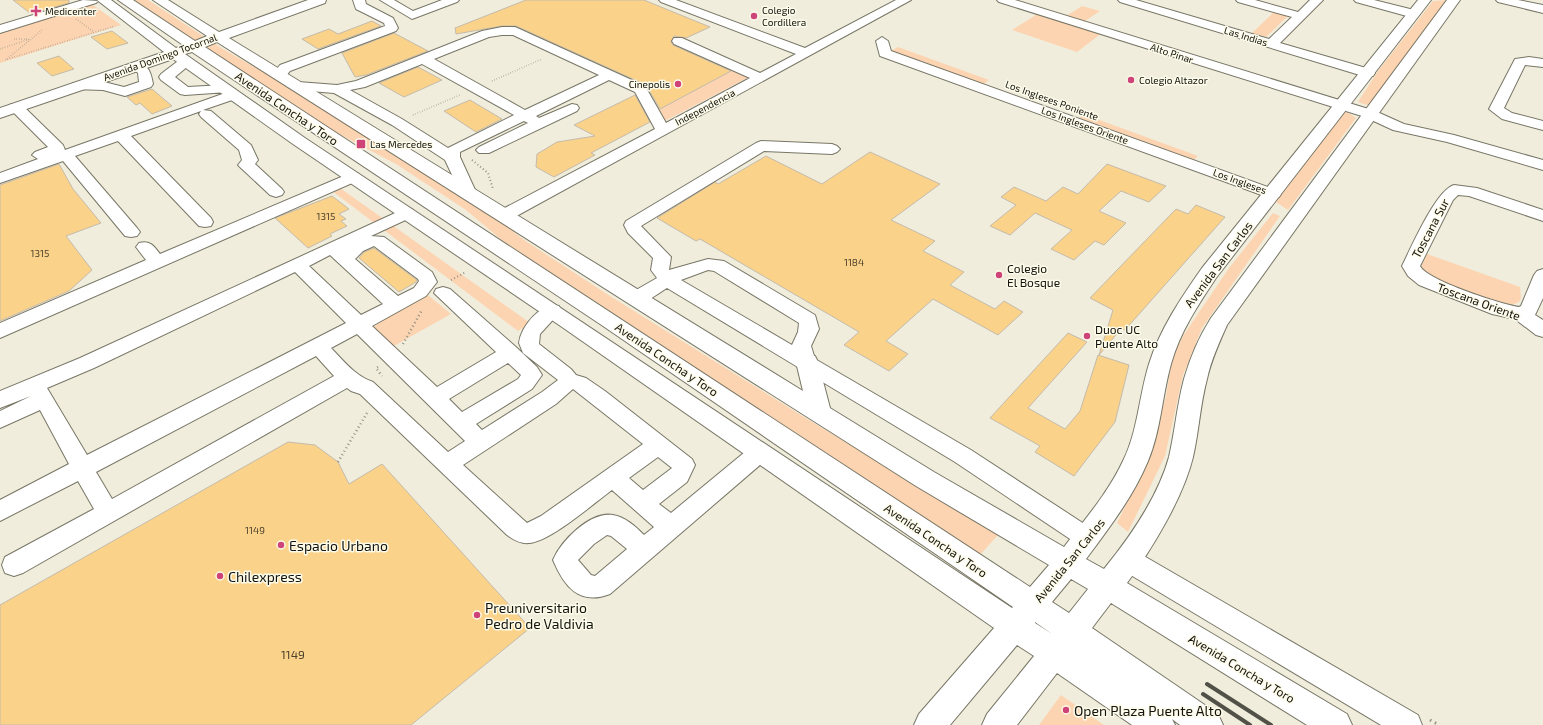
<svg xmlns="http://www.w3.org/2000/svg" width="1543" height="725" viewBox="0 0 1543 725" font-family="'Exo 2',sans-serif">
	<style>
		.green { fill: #fdd4b1 }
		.building { fill: #fad28a; stroke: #c4bbac }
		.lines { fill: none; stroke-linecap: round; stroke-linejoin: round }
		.minor-casing { stroke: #787666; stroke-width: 2 }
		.major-casing { stroke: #787666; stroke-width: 2 }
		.path-far3 { stroke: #969387; stroke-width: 1.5; stroke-dasharray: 0.5 2; stroke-linecap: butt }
		.path-far2 { stroke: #969387; stroke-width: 2; stroke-dasharray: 1 2.5; stroke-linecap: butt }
		.path-far1 { stroke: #969387; stroke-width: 2.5; stroke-dasharray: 1 3; stroke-linecap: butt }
		.path { stroke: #969387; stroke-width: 3; stroke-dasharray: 1.5 4; stroke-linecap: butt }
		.minor { fill: #fff; fill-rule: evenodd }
		.major { fill: #fff; fill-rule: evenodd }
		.rail { stroke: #525147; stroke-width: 4 }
		.poi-dot { fill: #cf4478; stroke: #fdfbe9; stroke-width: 1.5 }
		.labels { text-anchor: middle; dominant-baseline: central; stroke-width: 3; stroke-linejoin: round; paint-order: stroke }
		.far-poi-label { font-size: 10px; fill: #13120c; stroke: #fdfbe9; text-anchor: start }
		.far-street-label { font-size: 10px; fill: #13120c; stroke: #fdfbe9 }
		.number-label { font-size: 10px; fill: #4d422c }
		.street-label { font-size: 12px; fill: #13120c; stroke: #fdfbe9 }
		.poi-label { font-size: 12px; fill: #13120c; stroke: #fdfbe9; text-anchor: start }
		.near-number-label { font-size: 12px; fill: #4d422c }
		.near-poi-label { font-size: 14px; fill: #13120c; stroke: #fdfbe9; text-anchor: start }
	</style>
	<rect width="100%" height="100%" fill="#f0eddc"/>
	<path class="green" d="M86 0 121 25 0 63V26Z
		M131 0H148L223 49 299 93 491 214 524 240 610 296 804 417 998 535 979 556 504 242 466 210 396 164 301 114Z
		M1449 0 1371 104 1367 105 1358 102 1378 71 1433 1Z
		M1082 6 1100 11 1079 25 1102 33 1077 52 1012 30 1039 13 1060 20Z
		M1274 12 1288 16 1266 37 1252 33Z
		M898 47 989 80 982 85 891 51Z
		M733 70 749 77 663 122 656 110Z
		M1347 112 1356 118 1288 210 1276 202 1343 113Z
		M1083 114 1198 156 1192 162 1077 120Z
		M340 188 530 323 518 331 332 191Z
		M1273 213 1280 216 1202 328 1183 375 1165 456 1128 532 1117 523 1150 456 1166 396 1172 359 1183 336 1229 268Z
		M1427 254 1520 287 1521 298 1519 302 1512 305 1501 304 1442 282 1425 273 1421 266Z
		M423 291 451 314 392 347 372 328Z
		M1061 695 1104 725H1039Z"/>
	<path class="building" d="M13 0H69V3L31 14Z
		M526 0H644L710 27 686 38 674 36 671 42 673 45 731 71 660 109 646 85 516 26H502L456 34 455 28Z
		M372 21 381 26 318 49 302 39 329 29 338 34Z
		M112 31 128 43 107 49 91 37Z
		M394 33 428 51 366 75 355 77 342 53Z
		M59 56 74 69 52 76 37 63Z
		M418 67 442 80 404 97 379 83Z
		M152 89 172 106 152 114 140 103 136 105 127 97Z
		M635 95 650 122 591 153 595 155 554 177 536 167 537 154 557 142 595 136 574 125Z
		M470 100 502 119 476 132 444 111Z
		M870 152 940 184 891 220 935 241 923 251 964 272 950 285 995 309 1004 301 1023 312 998 335 933 299 886 341 908 354 889 371 844 345 859 332 700 239 696 241 657 218 715 182 718 184 766 156 822 184Z
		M59 164 73 189 101 223 66 236 92 270 69 291 0 321V185Z
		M1107 164 1166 186 1149 202 1121 191 1099 211 1126 223 1104 245 1095 241 1074 260 1051 249 1072 230 1035 213 1010 235 990 226 1016 205 1001 197 1014 187 1046 201 1063 187 1078 194Z
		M332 196 349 209 339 214 346 219 341 221 347 226 330 234 332 236 308 248 275 218Z
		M1196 205 1225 217 1125 330 1121 329 1099 355 1113 310 1090 298 1176 209 1188 214Z
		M374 248 417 280 416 282 399 292 359 258 364 252Z
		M1068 333 1087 342 1028 408 1065 429 1080 411 1098 355 1129 365 1115 422 1074 476 1035 452 1040 446 990 418Z
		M288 442 315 445 338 462 349 484 382 464 530 628 411 725H0V605Z"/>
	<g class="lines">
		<g class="minor-casing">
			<path id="minor" d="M83 0 98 1 96 3 0 33V25Z
				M353 0H365L366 4 393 18 398 28 396 31 290 71 284 78H274L272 75 280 65 385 26 384 23 356 9Z
				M380 0H394L413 11 442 0H459L457 2 412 19Z
				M659 0H676L805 48 896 0H911L511 219 505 220 499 219 497 215 499 211 655 129 635 92 609 80 536 116 539 118 572 104 577 105 579 108 577 111 489 153H479L476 150 479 147 528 123 524 121 460 152V157L476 192 474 195 468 197 462 195 460 192 445 160 392 125 334 93 298 90 293 89 291 86 293 83 298 82 337 85 356 81 482 31 502 27H515L645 86 666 123 750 78 674 44 672 41 674 38H682L760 73 796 54 661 2ZM502 35H513L599 75 525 110 434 59 489 37ZM422 64 514 115 448 148 402 119 350 90 365 87Z
				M997 0H1015L1375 111 1404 124 1454 135 1543 160V170L1447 142 1393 130 1365 117 999 2Z
				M1118 0H1136L1269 39 1292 17 1238 2 1236 0H1255L1298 12 1310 0H1323L1280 43 1373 70 1375 73 1373 76H1363L1120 2Z
				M1354 0H1374L1418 11 1420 14 1414 18 1356 2Z
				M1496 0H1518L1543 5V13L1498 2Z
				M882 37 888 41 891 51 1279 191 1281 194 1279 197 1273 199 1267 197 880 56 876 41Z
				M187 57 194 61 175 77 188 87 224 85 229 86 231 89 229 92H238L240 95 238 98 203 110 211 111 251 145 258 160 255 164 282 189 284 192 282 195 276 197 270 195 241 168 238 165 242 160 239 150 201 117 199 114 201 111 131 136 211 218 213 222 211 226 205 227 199 226 118 141 75 156 137 228 140 232 137 236 131 237 125 236 63 161 0 183V173L38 159 32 155 35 152 48 147 11 110 9 107 11 104H21L63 145 65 150 228 92 185 95 180 94 161 80 159 77 161 74 182 58Z
				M1529 57 1543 59V67L1525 65 1504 108 1512 113 1543 121V130L1502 119 1489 109 1515 59Z
				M137 62C149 65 151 73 153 84L151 87 125 96 103 90 73 89 71 86 73 83 104 82 124 87 139 82 138 73 130 66 132 63Z
				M761 141 832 144 837 146 840 149 837 152 832 154 764 151 641 226 671 257 669 270 708 259 724 261 815 315 819 329 811 346 815 359 971 450 1095 531 1099 538 1095 545 1087 548 1079 545 955 462 667 288C656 295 643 306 629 302L627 298 629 294 657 278 651 270 653 258 628 233 624 225 626 221 756 143ZM708 270 714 271 799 323 798 332 792 345 681 280Z
				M353 172 359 174 361 177 359 180 0 338V323L146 260 136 247 139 243C150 240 154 246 160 254Z
				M1454 185 1477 188 1543 210V221L1469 196 1458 195 1453 200 1420 266C1428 281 1501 304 1519 307L1521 306 1534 275 1537 271 1543 269V298L1535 315 1543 320V337L1536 335 1515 319 1492 314 1419 285 1408 276 1402 266C1411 248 1436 190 1454 185Z
				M406 208 412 209 414 213 412 217 371 236 384 237 432 272 437 282 426 296 372 326 437 387 496 352 434 293 436 289 443 287 450 289 517 348 537 367 542 375 532 389 476 424 482 430 542 392 558 380 523 353 519 343C521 326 541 302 559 306L561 311 540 334 539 344 571 369 576 375 586 378 605 391 692 459 695 465 687 482 659 504 671 513 751 447 759 444 767 447 770 453 767 459 610 594C579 606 564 586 553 560 561 541 590 511 613 515 625 517 635 526 644 535L654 527 612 490C594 503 550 542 529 543 521 544 514 540 507 535L360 394 351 391 347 388 23 573 14 576 5 573 2 565 5 557 94 509 78 481 0 521V500L69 464 40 410 0 428V411L31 396 0 408V391L80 358ZM374 246 418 279 419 281 414 288 398 296 355 259 363 251ZM330 255 383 304 361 315 309 266ZM295 272 346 323 87 455 47 388 94 368ZM357 334 465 441 448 452 373 382C355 376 344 361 331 348ZM316 356 334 376 112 499 96 472ZM508 363 521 375 518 379 462 412 449 399ZM573 389 643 444 541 516 527 523 463 465 556 404ZM658 457 672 468 643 490 629 478ZM607 535 611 536 627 549 595 576 591 575 578 560 594 544Z
				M1128 549 1137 552 1418 715 1422 725H1381L1119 568 1116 560 1119 552Z"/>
		</g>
		<g class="major-casing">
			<path id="major" d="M97 0H111L176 48 183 45 118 0H133L195 41 207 36 153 0H168L219 32 308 0H326L325 3 229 38 803 391 796 362 799 356 807 354 815 356 818 362 830 408 934 472 1064 547C1085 519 1108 493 1123 461 1138 431 1139 396 1149 364 1160 329 1181 298 1202 268L1418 0H1431L1216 278C1198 305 1180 332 1171 364 1162 396 1161 430 1148 461 1133 497 1109 528 1086 559L1104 569C1130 537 1158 497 1169 457 1175 431 1177 405 1184 379 1190 358 1199 337 1211 318L1447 0H1460L1227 325C1219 343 1211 360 1207 379 1200 405 1199 431 1193 457 1183 498 1152 549 1127 583L1347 714 1352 725H1307L1111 603 1092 628 1218 714 1223 725H1180L1172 719 1175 725H1132L1057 673 1017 725H982L987 714 1034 656 1017 645 950 725H914L919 714 994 628 562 327 293 144 173 59 0 118V108L164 52ZM217 42 916 486 1049 565 1030 587 205 47ZM192 52 603 326 1013 607 1012 608 305 138 185 54ZM1071 579 1088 589 1069 613 1052 602ZM1035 622 1052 634 1035 623Z"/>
		</g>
		<path class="path-far3" d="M76 19 94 32
			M14 39H27
			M0 49 30 39
			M7 59 42 30
			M5 60 115 26
			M492 81 542 59
			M413 115 460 95"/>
		<path class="path-far2" d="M472 160 488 173 493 189
			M451 280 466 272"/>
		<path class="path-far1" d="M403 344 422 310
			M378 367 376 368 382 376
			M338 462 367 413"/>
		<path class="path" d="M1430 720 1439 725"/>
		<use href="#minor" class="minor"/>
		<use href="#major" class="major"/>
		<path class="rail" d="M1207 684 1271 725
			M1203 694 1250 725"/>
	</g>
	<g class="poi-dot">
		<path d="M34 5h4v4h4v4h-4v4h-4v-4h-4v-4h4z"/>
		<circle cx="754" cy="16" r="4"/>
		<circle cx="1131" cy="80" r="4"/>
		<circle cx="678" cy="84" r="4"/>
		<rect x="356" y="139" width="10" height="10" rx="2"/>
		<circle cx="999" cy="275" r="4"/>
		<circle cx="1087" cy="336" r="4"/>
		<circle cx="281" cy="545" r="4"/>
		<circle cx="220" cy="576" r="4"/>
		<circle cx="477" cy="615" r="4"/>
		<circle cx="1066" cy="710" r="4"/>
	</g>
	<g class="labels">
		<g class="far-poi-label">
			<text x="762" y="10">Colegio<tspan x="762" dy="12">Cordillera</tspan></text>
			<text x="45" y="11">Medicenter</text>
			<text x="1139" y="80">Colegio Altazor</text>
			<text x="670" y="84" text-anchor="end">Cinepolis</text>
			<text x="370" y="144">Las Mercedes</text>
		</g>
		<g class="far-street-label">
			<text transform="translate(1246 36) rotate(17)">Las Indias</text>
			<text transform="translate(1172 53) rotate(18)">Alto Pinar</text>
			<text transform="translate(160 57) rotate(-20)">Avenida Domingo Tocornal</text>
			<text transform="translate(1052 100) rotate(20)">Los Ingleses Poniente</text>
			<text transform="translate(705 107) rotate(-28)">Independencia</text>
			<text transform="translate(1085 125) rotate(20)">Los Ingleses Oriente</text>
			<text transform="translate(1240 181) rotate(20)">Los Ingleses</text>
		</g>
		<g class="number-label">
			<text x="326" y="216">1315</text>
			<text x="40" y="253">1315</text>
			<text x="854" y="262">1184</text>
			<text x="255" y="530">1149</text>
		</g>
		<g class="street-label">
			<text transform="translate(287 108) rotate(34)">Avenida Concha y Toro</text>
			<text transform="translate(1430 228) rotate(-62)">Toscana Sur</text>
			<text transform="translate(1218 264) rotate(-53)">Avenida San Carlos</text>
			<text transform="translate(1479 301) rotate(20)">Toscana Oriente</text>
			<text transform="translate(667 359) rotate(34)">Avenida Concha y Toro</text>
			<text transform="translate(936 540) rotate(34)">Avenida Concha y Toro</text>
			<text transform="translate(1069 560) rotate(-51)">Avenida San Carlos</text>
			<text transform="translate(1242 668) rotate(31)">Avenida Concha y Toro</text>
		</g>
		<g class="poi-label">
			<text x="1007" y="268">Colegio<tspan x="1007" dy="14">El Bosque</tspan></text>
			<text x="1095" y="329">Duoc UC<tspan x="1095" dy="14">Puente Alto</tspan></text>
		</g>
		<g class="near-number-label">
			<text x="293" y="654">1149</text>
		</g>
		<g class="near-poi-label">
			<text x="289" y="545">Espacio Urbano</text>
			<text x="228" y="576">Chilexpress</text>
			<text x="485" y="607">Preuniversitario<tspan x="485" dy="16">Pedro de Valdivia</tspan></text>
			<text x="1074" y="710">Open Plaza Puente Alto</text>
		</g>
	</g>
</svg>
